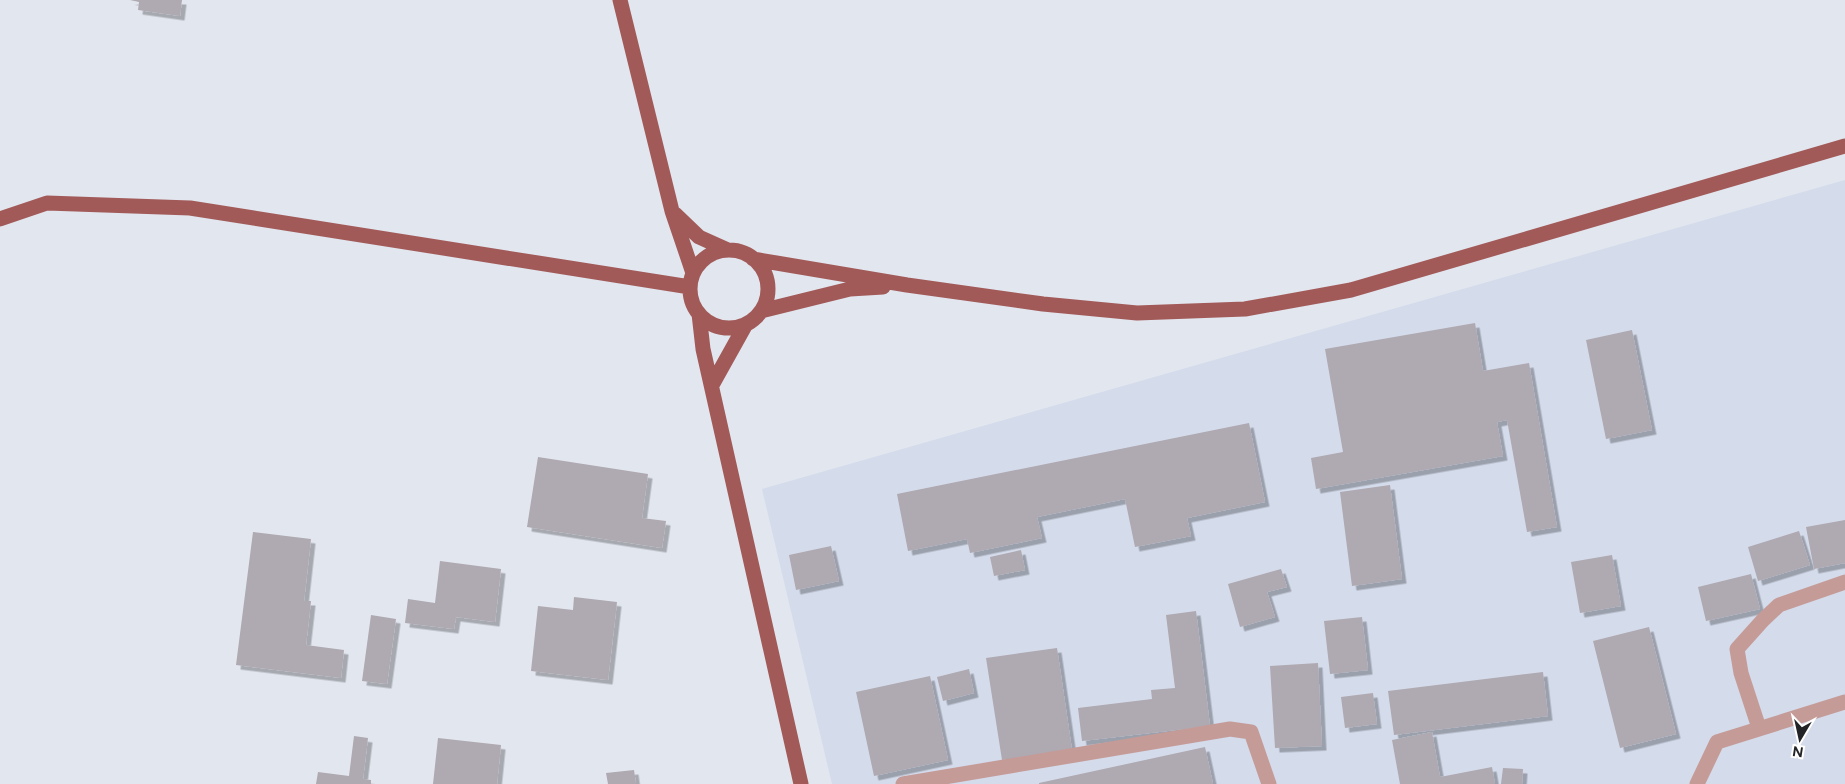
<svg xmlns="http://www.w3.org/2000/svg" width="1845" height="784" viewBox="0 0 1845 784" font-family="Figtree,sans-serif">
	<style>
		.built { fill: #d4dbeb }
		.building { fill: #afa9b1; filter: url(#shadow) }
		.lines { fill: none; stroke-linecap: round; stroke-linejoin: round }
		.minor { stroke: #c59b98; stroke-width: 15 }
		.major { stroke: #a25a58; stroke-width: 15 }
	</style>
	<defs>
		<filter id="shadow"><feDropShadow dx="4.5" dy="4.5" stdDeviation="0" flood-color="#0004"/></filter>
	</defs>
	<rect width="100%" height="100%" fill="#e2e6ef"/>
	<path class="built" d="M1845 180V784H832L762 489Z"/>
	<path class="building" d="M130 0H182L180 16 138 10 139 2Z
		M1475 323 1483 371 1529 363 1557 527 1527 532 1507 420 1497 422 1503 456 1316 489 1311 458 1343 452 1325 349Z
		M1632 330 1652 430 1606 439 1586 340Z
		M1249 423 1265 502 1187 518 1191 536 1135 547 1125 499 1037 517 1042 538 970 553 967 539 908 551 897 494Z
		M538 457 648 474 642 518 666 521 662 548 527 527Z
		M1390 485 1402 579 1352 586 1340 492Z
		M1845 520V563L1814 569 1806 527Z
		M1799 531 1810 565 1758 581 1748 547Z
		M253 532 311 539 304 601H311L306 645 344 650 341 678 236 665Z
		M831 546 839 581 796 590 789 555Z
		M1021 550 1025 570 994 576 990 557Z
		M1612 555 1621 606 1580 613 1571 562Z
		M440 561 501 569 495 622 456 617 454 629 405 623 408 599 435 603Z
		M1281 569 1287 587 1267 592 1275 617 1240 627 1228 584Z
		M1751 574 1760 609 1706 621 1698 587Z
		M574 597 617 602 608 680 531 671 538 606 573 610Z
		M1196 611 1210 726 1082 741 1078 708 1152 699 1151 690 1175 688 1166 615Z
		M371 615 396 619 387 684 362 681Z
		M1362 617 1368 670 1330 674 1324 621Z
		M1649 627 1676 734 1620 748 1593 641Z
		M1057 648 1072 750 1002 760 986 658Z
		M1318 663 1322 746 1275 748 1270 666Z
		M969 669 974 693 943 701 937 677Z
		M1543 672 1548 716 1394 735 1388 691Z
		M930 676 948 760 874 776 856 692Z
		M1373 693 1377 724 1345 728 1341 697Z
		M1432 732 1440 777 1492 767 1495 784H1400L1392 740Z
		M354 736 368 738 363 779 371 780V784H316L318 772 349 776Z
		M438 738 501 745 497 784H433Z
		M1205 747 1213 784H1039V783Z
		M1503 768 1523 769 1522 784H1501Z
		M634 770 636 784H608L606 773Z"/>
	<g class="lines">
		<path class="minor" d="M1759 728 1741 673 1737 649 1763 620 1779 605 1845 582
			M903 784 1230 729 1251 732 1269 784
			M1697 784 1717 742 1845 702"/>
		<path class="major" d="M620 0 672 211 693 273
			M675 214 699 237 728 250
			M0 219 47 203 190 208 690 287
			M690 289a39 39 0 1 1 78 0a39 39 0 1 1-78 0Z
			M753 259 907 285 1043 304 1137 313 1245 309 1351 290 1845 146
			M761 311 850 289 883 287
			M699 314 703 349 801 784
			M712 385 746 324"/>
	</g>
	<g transform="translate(1800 739) rotate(189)" stroke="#ffffff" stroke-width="4" paint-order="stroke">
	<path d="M0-4L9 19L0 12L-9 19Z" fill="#222326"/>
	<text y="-8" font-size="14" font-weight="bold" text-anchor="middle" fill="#222326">N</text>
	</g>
</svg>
